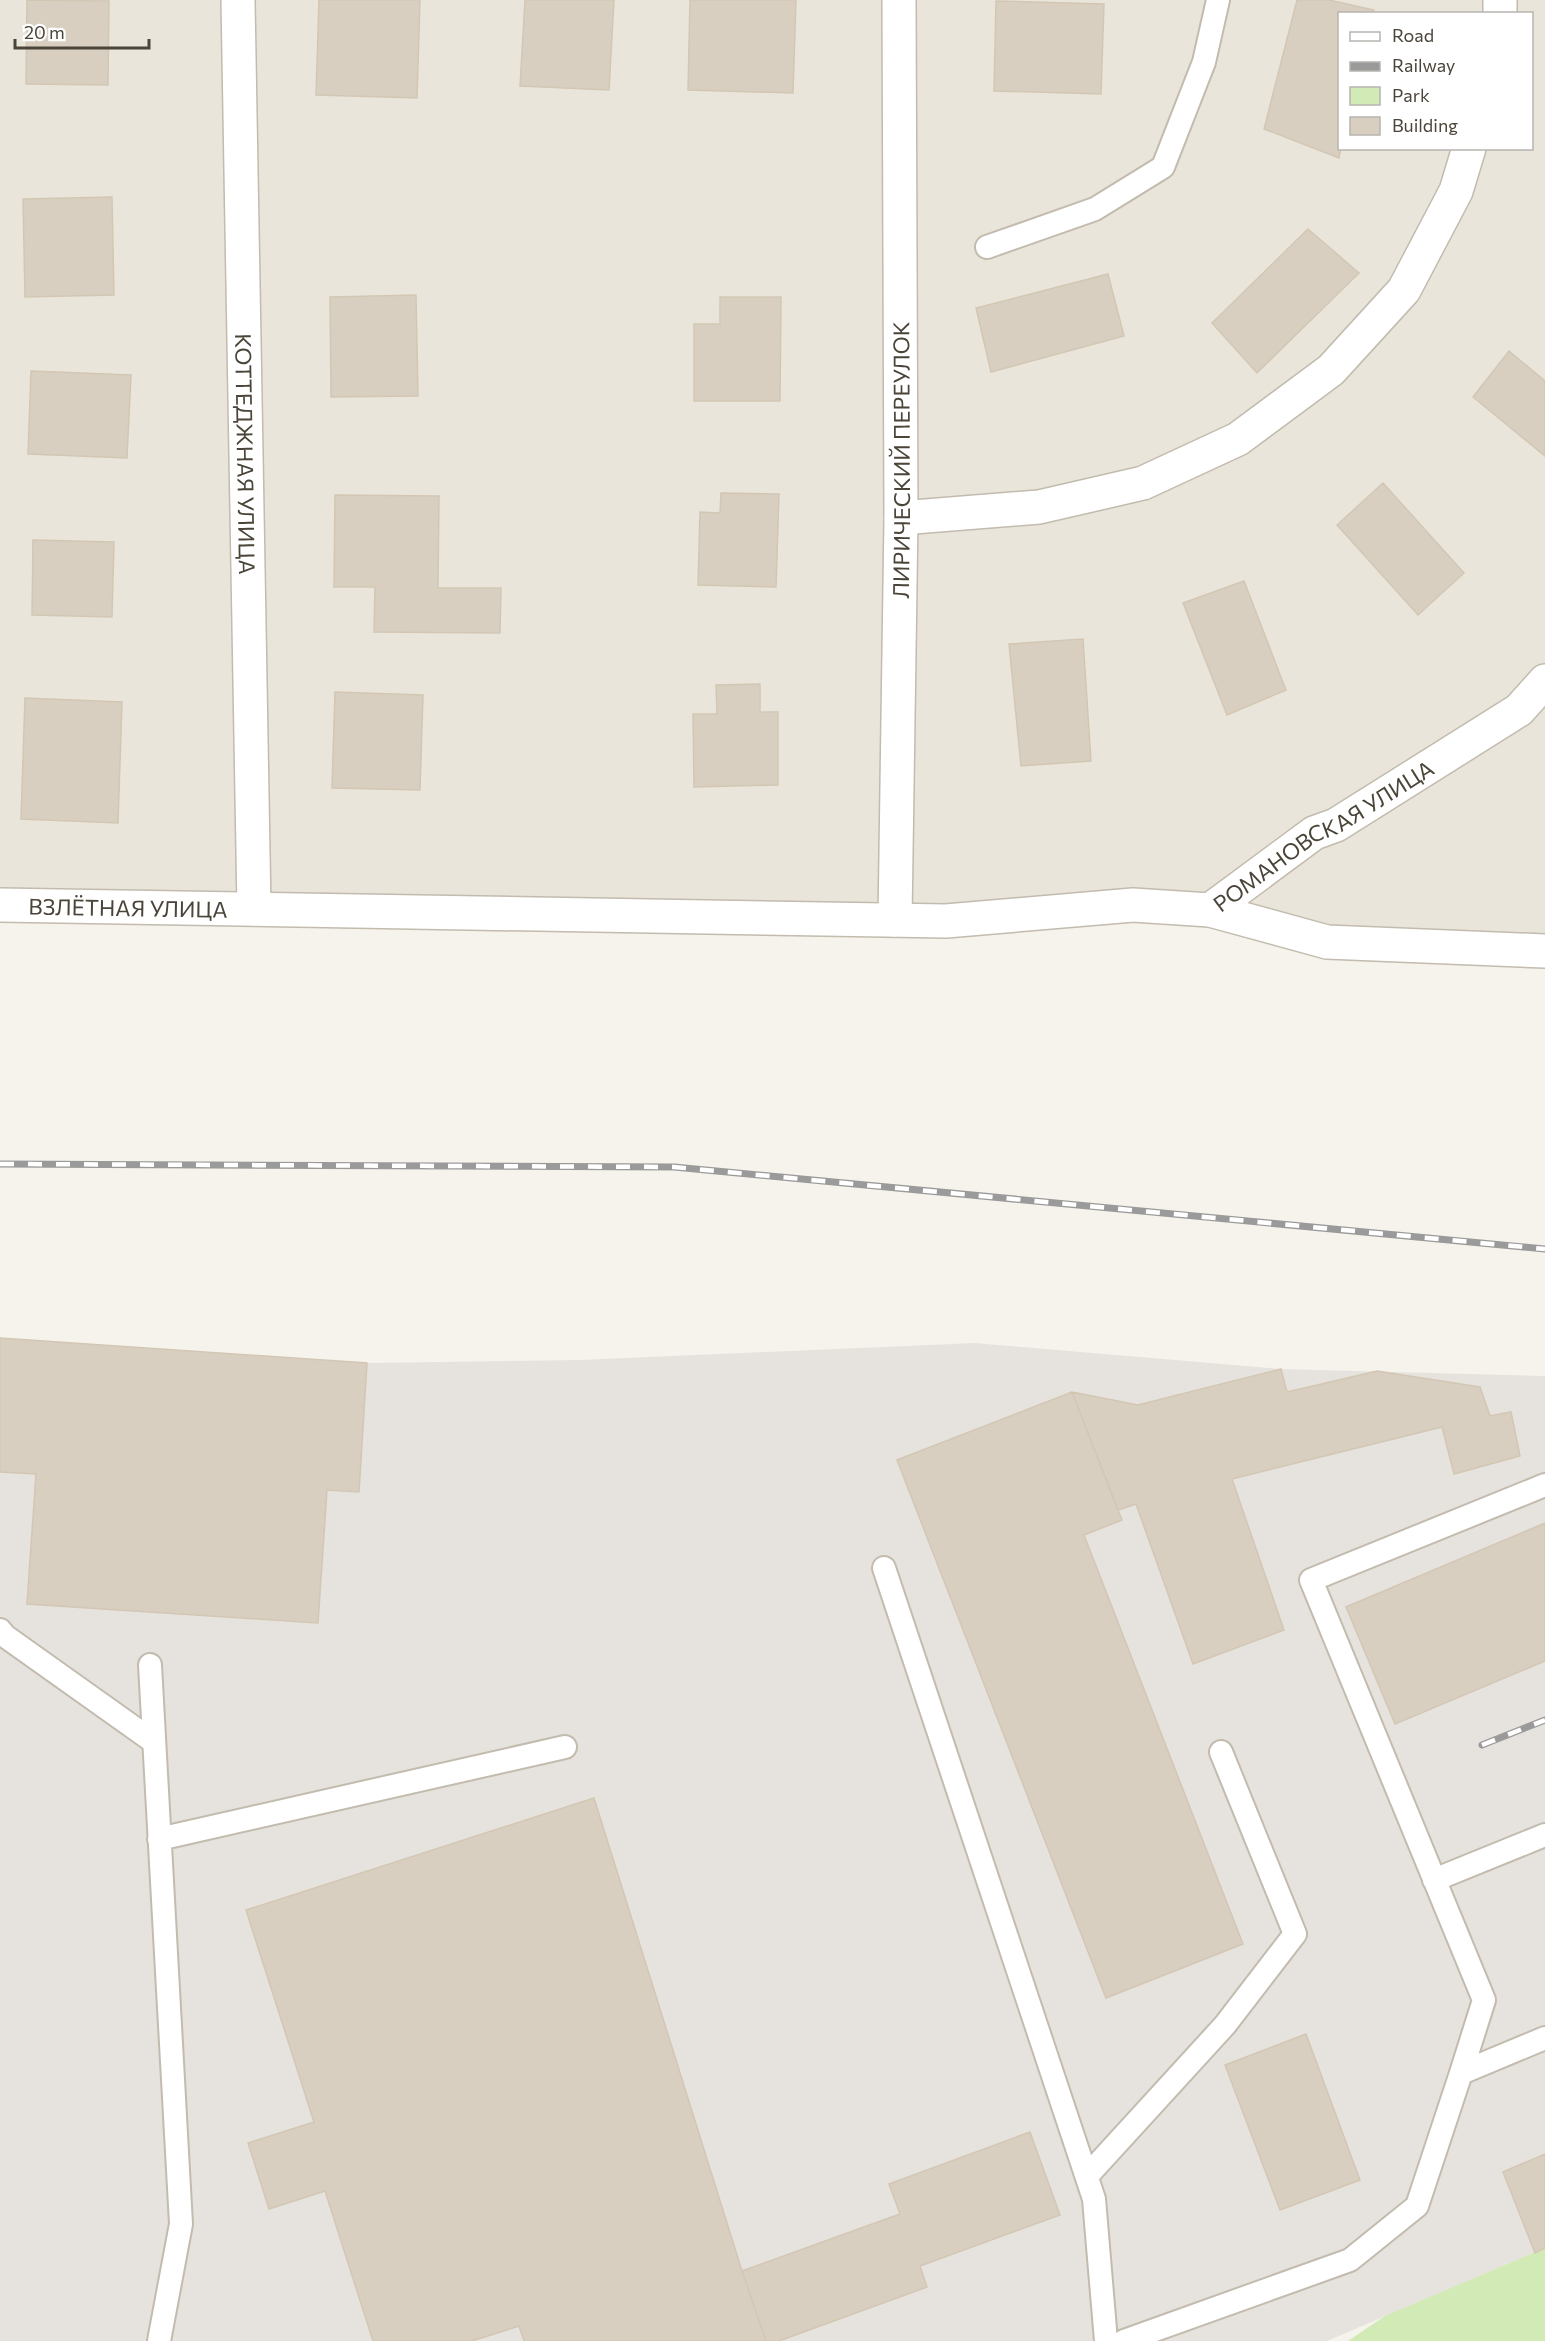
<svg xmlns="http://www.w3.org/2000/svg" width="1545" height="2341" viewBox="0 0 1545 2341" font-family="Commissioner,sans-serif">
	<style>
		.residential { fill: #eae5da; fill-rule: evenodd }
		.industrial { fill: #e6e2dd }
		.green { fill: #d2eab5 }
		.building { fill: #d8cfc1; stroke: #d3c7b4; stroke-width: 1.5 }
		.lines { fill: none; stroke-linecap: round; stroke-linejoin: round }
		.lane-casing { stroke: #c2bbae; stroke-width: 26 }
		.street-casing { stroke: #c2bbae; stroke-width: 36 }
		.lane { stroke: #fff; stroke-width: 22 }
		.street { stroke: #fff; stroke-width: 33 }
		.rail-casing { stroke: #9a9a9a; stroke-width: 7 }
		.rail { stroke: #fff; stroke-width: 4.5; stroke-dasharray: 14; stroke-linecap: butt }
		.labels { text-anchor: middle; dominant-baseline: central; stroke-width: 4.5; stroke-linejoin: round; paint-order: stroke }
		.street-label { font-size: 22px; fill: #4b4439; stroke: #fff }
	</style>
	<rect width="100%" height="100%" fill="#f6f3ec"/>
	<path class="residential" d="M0 0H1545V951L1327 942 1210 910 0 905ZM1340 14H1532V148H1340Z"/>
	<path class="industrial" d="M0 1338 367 1363 580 1360 975 1343 1281 1369 1545 1376V2248L1327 2341H0Z"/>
	<path class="green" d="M1545 2248V2341H1348L1385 2316Z"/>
	<path class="building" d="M27 0 109 1 108 85 26 84Z
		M319 0H420L417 98 316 95Z
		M525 0H614L609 90 520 86Z
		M690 0H796L793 93 688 90Z
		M1297 0H1329L1374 10 1373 14H1340L1341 148 1339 158 1264 129Z
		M996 1 1104 4 1101 94 994 91Z
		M112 197 114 295 25 297 23 199Z
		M1308 229 1359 273 1257 373 1212 323Z
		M1108 274 1124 336 991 372 976 308Z
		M416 295 418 396 331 397 330 297Z
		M720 297H781L780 401H694V324H720Z
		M1509 351 1545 381V456L1473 397Z
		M31 371 131 375 127 458 28 454Z
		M1383 483 1464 573 1418 615 1337 525Z
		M721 493 779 494 776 587 698 585 700 512 720 513Z
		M335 495 439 496 438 588H501L500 633 374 632 375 587H334Z
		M33 540 114 542 112 617 32 615Z
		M1244 581 1286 690 1227 715 1183 603Z
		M1083 639 1091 761 1021 766 1009 644Z
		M760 684V712H778V785L694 787 693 714H717L716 685Z
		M335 692 423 695 420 790 332 788Z
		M25 698 122 702 118 823 21 819Z
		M0 1338 367 1363 359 1492 327 1490 318 1623 27 1604 36 1474 0 1472Z
		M1281 1369 1287 1392 1377 1371 1480 1387 1490 1416 1511 1412 1520 1456 1454 1474 1442 1427 1232 1479 1284 1630 1193 1664 1136 1504 1118 1510 1072 1392 1138 1405Z
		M1072 1392 1122 1520 1084 1535 1243 1944 1106 1998 897 1460Z
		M1545 1523V1661L1395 1724 1346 1607Z
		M594 1798 742 2271 766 2341H524L519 2326 472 2341H373L325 2191 269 2209 248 2143 314 2122 246 1910Z
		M1306 2034 1360 2180 1280 2210 1225 2065Z
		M1030 2132 1060 2215 920 2266 927 2287 779 2341H766L742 2271 900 2214 889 2184Z
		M1545 2154V2248L1535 2253 1503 2172Z"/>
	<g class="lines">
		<g class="lane-casing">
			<path id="lane" d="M987 247 1095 209 1163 167 1204 62 1218 0
				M884 1568 1094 2199 1106 2341
				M0 1630 5 1636 154 1742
				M150 1665 181 2224 159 2341
				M159 1839 565 1747
				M1434 1880 1545 1835
				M1461 2073 1484 2000 1311 1580 1545 1485
				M1087 2176 1225 2025 1295 1934 1221 1752
				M1124 2341 1350 2260 1417 2206 1461 2073 1545 2038"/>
		</g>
		<g class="street-casing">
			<g id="street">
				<path id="s1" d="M238 0 254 909"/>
				<path d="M1500 14V0"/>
				<path d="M901 518 1039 507 1143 483 1238 439 1331 370 1404 290 1456 191 1469 148"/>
				<path id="s2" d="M0 905 946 921 1133 905 1210 910 1314 833 1336 825 1519 710 1545 681"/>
				<path d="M1210 910 1327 942 1545 951"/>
				<path id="s3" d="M895 920 901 518 899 0"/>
			</g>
		</g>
		<use href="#lane" class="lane"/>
		<use href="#street" class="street"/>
		<g class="rail-casing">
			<path id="rail" d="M0 1164 674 1167 1545 1249
				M1482 1745 1545 1720"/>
		</g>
		<use href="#rail" class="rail"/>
	</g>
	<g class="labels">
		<g class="street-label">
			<text stroke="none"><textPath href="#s1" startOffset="454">КОТТЕДЖНАЯ УЛИЦА</textPath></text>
			<text stroke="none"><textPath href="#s3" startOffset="460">ЛИРИЧЕСКИЙ ПЕРЕУЛОК</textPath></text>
			<text stroke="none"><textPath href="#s2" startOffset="1347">РОМАНОВСКАЯ УЛИЦА</textPath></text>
			<text stroke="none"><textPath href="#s2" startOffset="128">ВЗЛЁТНАЯ УЛИЦА</textPath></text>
		</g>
	</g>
	<rect x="1338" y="12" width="195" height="138" fill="#ffffff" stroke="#b7b4b0" stroke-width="1.5"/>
	<rect x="1350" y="32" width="30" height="9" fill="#ffffff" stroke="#b7b4b0" stroke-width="1.5"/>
	<text x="1392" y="42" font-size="18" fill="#4b4439">Road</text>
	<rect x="1350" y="62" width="30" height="9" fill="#9a9a9a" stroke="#b7b4b0" stroke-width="1.5"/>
	<text x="1392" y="72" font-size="18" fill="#4b4439">Railway</text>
	<rect x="1350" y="87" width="30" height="18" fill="#d2eab5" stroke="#b7b4b0" stroke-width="1.5"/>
	<text x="1392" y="102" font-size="18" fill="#4b4439">Park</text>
	<rect x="1350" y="117" width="30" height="18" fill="#d8cfc1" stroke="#b7b4b0" stroke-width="1.5"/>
	<text x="1392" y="132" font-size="18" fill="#4b4439">Building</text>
	<path d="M15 39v9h134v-9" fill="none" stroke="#4b4439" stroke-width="3"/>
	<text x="24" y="39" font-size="18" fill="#4b4439" stroke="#ffffff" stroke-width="4.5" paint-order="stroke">20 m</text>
</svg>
